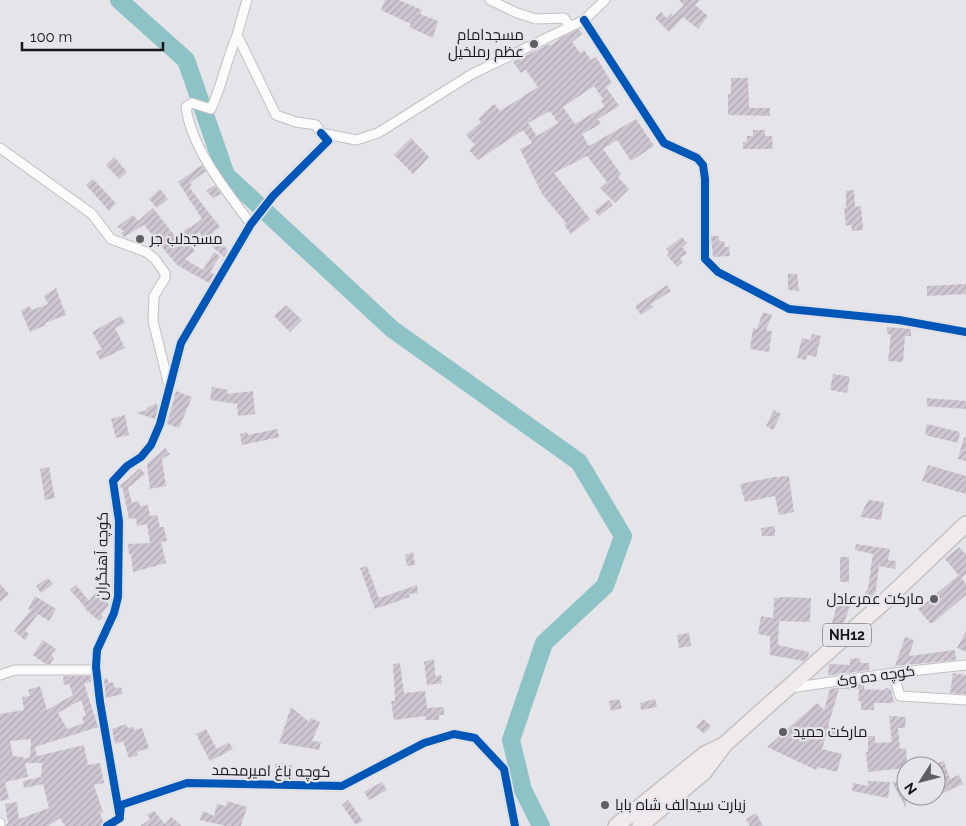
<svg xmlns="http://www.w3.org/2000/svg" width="966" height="826" viewBox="0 0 966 826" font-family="Raleway,Cairo,sans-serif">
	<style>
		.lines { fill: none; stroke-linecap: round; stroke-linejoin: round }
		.river { stroke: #8dc3c7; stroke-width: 18 }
		.building { fill: url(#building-hatch); fill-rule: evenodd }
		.street-casing { stroke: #c1c1c3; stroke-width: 11 }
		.highway-casing { stroke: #c3c3c5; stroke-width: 18 }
		.street { stroke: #fbfbfc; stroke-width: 9 }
		.highway { stroke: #f1eaec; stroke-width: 15 }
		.cycleway-casing { stroke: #e4e4ea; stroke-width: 11 }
		.cycleway { stroke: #0057b8; stroke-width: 8 }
		.poi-dot { fill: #5f5f62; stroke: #e4e4ea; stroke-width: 2 }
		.labels { text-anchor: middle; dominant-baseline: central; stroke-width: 4.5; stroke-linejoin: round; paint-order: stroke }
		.shield { fill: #e4e4ea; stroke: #545458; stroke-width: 1 }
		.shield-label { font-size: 14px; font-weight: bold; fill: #171719 }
		.poi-label { font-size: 15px; fill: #171719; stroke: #e4e4ea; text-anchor: start }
		.street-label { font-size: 15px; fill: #171719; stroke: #e4e4ea }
	</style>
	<defs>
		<pattern id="building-hatch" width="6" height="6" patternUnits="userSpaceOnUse" patternTransform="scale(1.25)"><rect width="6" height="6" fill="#cec6d1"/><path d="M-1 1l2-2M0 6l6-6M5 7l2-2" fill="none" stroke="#b0a9b3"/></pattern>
	</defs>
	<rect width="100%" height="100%" fill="#e5e5e9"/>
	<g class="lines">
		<path class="river" d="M119 0 186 60 226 175 392 329 579 462 623 536 605 586 544 643 511 740 523 790 541 826"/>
	</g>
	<path class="building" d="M385 0H399L422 10 420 14 438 21 433 38 409 27 411 24 381 10Z
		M679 0H700L695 5 708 16 698 29 683 17 669 32 655 18 661 12 666 18 671 13 673 16 684 5Z
		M579 29 582 34 572 42 580 53 584 50 591 60 596 57 612 83 606 87 619 106 598 119 601 124 582 134 589 146 636 119 654 146 631 161 617 140 603 149 621 174 618 177 629 189 615 203 600 188 607 182 587 156 554 173 590 219 571 234 564 225 566 223 542 194 520 149 532 143 523 130 478 160 469 150 475 145 466 135 481 122 478 119 494 104 500 111 538 87 526 70 521 73 513 62 549 44 550 46 562 37ZM594 86 603 99 601 101 605 106 575 124 563 107ZM550 111 558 123 537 136 528 123Z
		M731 78H748L749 108H770V116L728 115V94H731Z
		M753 130H765V136H772L773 149H743V142H747V136H753Z
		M411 138 429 157 413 174 394 155Z
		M114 157 127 172 119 179 106 165Z
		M202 165 206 171 190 183 192 185 189 187 220 227 210 235 228 250 224 257 207 242 199 232 189 243 195 251 185 259 203 270 214 252 220 256 210 272 214 274 209 283 177 265 144 225 124 237 121 233 124 231 117 227 133 215 138 221 153 208 177 239 188 227 190 228 202 219 178 182Z
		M93 179 116 203 109 211 86 185Z
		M215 185 221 194 213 198 206 191Z
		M160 189 168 199 157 208 149 199Z
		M854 190 855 207 861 206 863 230 852 231 851 225 846 226 844 208H846V191Z
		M609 200 613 205 599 216 594 211Z
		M711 236H719V241H724L725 247H729L730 256 713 257Z
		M682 237 687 243 682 247 687 253 680 258 683 262 677 267 667 255 669 253 666 249Z
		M788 274H797L799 291 788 290Z
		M966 284V294L927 296V286Z
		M667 285 671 291 651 304 653 307 641 315 635 306Z
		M56 288 66 315 45 323 46 325 30 332 21 311 29 306 32 310 48 304 44 296Z
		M286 305 302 320 290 332 274 316Z
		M763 312 772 315 766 330 772 331 769 352 750 349 753 328 757 329Z
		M121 316 125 323 115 328 125 348 100 360 96 352 102 349 92 332Z
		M887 327 911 329V336H905L903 362 888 361 891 334H887Z
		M812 334 821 336 816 357 807 355 806 360 797 358 802 338 810 340Z
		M833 374 850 377 847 393 830 390Z
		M212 387 228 390 227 394 253 391 255 414 238 416 237 404 210 400Z
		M176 391 192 397 179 428 167 424Z
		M927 398 966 401V409L927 406Z
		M156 403 158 407 155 419 136 413 147 410V408Z
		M774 410 781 414 773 430 766 426Z
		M125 415 129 435 116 438 111 419Z
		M927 424 960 432 958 443 925 435Z
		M277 429 279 437 242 445 240 434 247 432 248 435Z
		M964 437 966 438V461L958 459Z
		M165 448 170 454 162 459 166 486 150 489 147 464Z
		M928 465 966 476V494L922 481Z
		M49 467 55 498 45 500 40 469Z
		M140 468 145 474 128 488 132 503 139 501 140 506 148 505 150 516 157 515 160 527H164L167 541 161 542 166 563 133 572 131 554H129L128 544 150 543 147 524 137 526 136 518 129 519 123 490 120 486Z
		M789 476 794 512 779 515 775 496 745 502 740 484 774 477Z
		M868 500 884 502 881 520 860 517Z
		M775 526V536H762L761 528Z
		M856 544 890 549 888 560 896 561 895 569 879 566 876 589 877 590 871 599 864 594 868 588 873 554 855 550Z
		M959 547 966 554V574L961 578 945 559Z
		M413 552 415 565 407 566 405 555Z
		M840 557H849V582H840Z
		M367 566 379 598 417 585 418 593 409 594 410 597 375 609 360 568Z
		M959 575 966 584V595L933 623H930L918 609Z
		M48 578 53 584 41 593 36 586Z
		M0 584 9 594 0 602Z
		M76 585 89 601 95 593 109 604 101 615 103 617 99 621 84 608 85 607 70 590Z
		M35 596 56 609 49 621 38 614 25 631 29 634 25 640 14 631 31 610 28 609Z
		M784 597 811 598 810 622 779 621 778 645 809 652 808 657 804 661 770 655V636L758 634 761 616 773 618 774 598Z
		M838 602 850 606 843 626 840 629 831 626Z
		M966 631V652L957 648Z
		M689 633 691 646 679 648 677 635Z
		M905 637 914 640 909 656 955 650 956 660 895 666Z
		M43 640 56 649 51 655 54 658 50 664H46L33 655Z
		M860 658V663H869V670L833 675H828L829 664 850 665V659Z
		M434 659 435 676 441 675 442 683 427 685 424 662Z
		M400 663 404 693 425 691 427 708 444 707V715H439V720H425V716L394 720 391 701H395L393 664Z
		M953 673 966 675V694L950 693Z
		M67 676H91V682L84 683 98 727 35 747 37 756 84 745 88 765 100 763 104 783 94 785 103 812 100 813 103 821 101 826H65L60 818 48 826H6L8 823 5 804 17 802 19 819 49 808 43 784 24 788 23 781 41 777 42 763H25L28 777 5 782 9 799 0 801V714L24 710 22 697 30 696 28 690 40 686 47 710 73 695 69 684 64 685 63 677ZM81 700 86 716 82 717 84 723 67 729 58 713ZM31 739 30 757 24 759 23 757 13 756 10 741Z
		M107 678 109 683 113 682 115 688 121 687 123 694 106 698 104 679Z
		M864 683V689H839L828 726 845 729 843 738 826 736 822 749 842 754 837 772 817 767 816 770 767 747 817 703 824 710 830 689Z
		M886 688 891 689 894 703H874V710H861V701H858L859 689 885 690Z
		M619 699 622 708 611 711 609 701Z
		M655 699 657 707 641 710 640 703Z
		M291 707 309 722 310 718 320 722 312 741 321 742 319 750 279 743Z
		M889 716 906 717 905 728H898L900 749 906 748 907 766 906 768 868 772 866 752H868V736H875V743L892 742Z
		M703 719 711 726 704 734 696 727Z
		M126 724 128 728 133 727 134 730 142 728 149 748 137 752 138 755 129 758 123 741 115 744 112 729Z
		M206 729 217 749 229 742 233 749 210 761 196 734Z
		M944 761 950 779 959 775 963 784 939 795 936 786 942 783 935 764Z
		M287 763 288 766 292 765 293 779 277 778 275 764Z
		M868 781 890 782 888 798 852 791 853 783 868 786Z
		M382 782 387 790 369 800 364 792Z
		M892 782H906V808Z
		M348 800 363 821 356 825 342 805Z
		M227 801 247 807 241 826H226L200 820 203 811 214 816 217 804 226 806Z
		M154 811 165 824 171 817 182 826H140L150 819 147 815Z
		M756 813 763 826H750L746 819Z"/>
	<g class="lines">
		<g class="street-casing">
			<path id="street" d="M490 0 517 13 536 19 564 18 570 27
				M584 20 664 143 697 158 703 165 705 179V259L718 272 789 309 899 320 966 332
				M237 35 247 0
				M0 148 92 214 111 239 146 252 155 259 165 273V278L154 296 153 321 168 382
				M251 224C227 192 191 148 186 107L192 103 211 109C222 85 227 59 237 35L276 115 296 122 316 125 321 133 356 140 378 133 472 74 584 20 605 0
				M893 673 900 696 966 700
				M0 675 15 670H96
				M790 688 893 673 966 665
				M120 813 121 805 187 783 342 786 424 743 454 734 475 738 504 769 515 826
				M0 823V826
				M107 826 120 818 100 702 96 667 97 650 114 613 118 597 119 521 113 481 127 466 141 457 151 445 160 424 181 343 251 224 273 196 328 141 321 133"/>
		</g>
		<g class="highway-casing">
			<path id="highway" d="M616 826 705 754 722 746
				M640 826 704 772 725 744 884 602 966 524"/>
		</g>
		<use href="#street" class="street"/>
		<use href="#highway" class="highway"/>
		<g class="cycleway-casing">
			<path id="cycleway" d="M584 20 664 143 697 158 703 165 705 179V259L718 272 789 309 899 320 966 332
				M120 815 121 805 187 783 342 786 424 743 454 734 475 738 504 769 515 826
				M107 826 120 818 100 702 96 667 97 650 114 613 118 597 119 521 113 481 127 466 141 457 151 445 160 424 181 343 251 224 273 196 328 141 321 133"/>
		</g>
		<use href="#cycleway" class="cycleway"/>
	</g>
	<g class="poi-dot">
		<circle cx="534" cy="44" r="5"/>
		<circle cx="140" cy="239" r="5"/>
		<circle cx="934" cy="599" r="5"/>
		<circle cx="783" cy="732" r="5"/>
		<circle cx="605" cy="805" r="5"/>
	</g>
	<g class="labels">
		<rect class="shield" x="823" y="623.5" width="48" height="23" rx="4"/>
		<g class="shield-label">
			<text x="847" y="635">NH12</text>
		</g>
		<g class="poi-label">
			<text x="524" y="35" text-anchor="end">مسجدامام<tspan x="524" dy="17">عظم رملخیل</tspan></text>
			<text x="150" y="239">مسجدلب جر</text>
			<text x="924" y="599" text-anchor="end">مارکت عمرعادل</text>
			<text x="793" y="732">مارکت حمید</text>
			<text x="615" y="805">زیارت سیدالف شاه بابا</text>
		</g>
		<g class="street-label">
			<text transform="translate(102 556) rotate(-89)">کوچه آهنگران</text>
			<text transform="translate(876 676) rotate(-8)">کوچه ده وک</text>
			<text transform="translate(271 771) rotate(1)">کوچه باغ امیرمحمد</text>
		</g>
	</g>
	<g transform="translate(921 781) rotate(234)"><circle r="24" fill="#e4e4ea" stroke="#929296"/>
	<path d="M0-4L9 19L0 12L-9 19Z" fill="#5f5f62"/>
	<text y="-8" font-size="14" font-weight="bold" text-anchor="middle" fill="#171719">N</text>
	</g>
	<path d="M22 42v8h141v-8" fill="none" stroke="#171719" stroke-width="2.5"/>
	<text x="30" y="42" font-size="15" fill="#171719" stroke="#e4e4ea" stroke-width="4" paint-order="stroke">100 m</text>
</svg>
